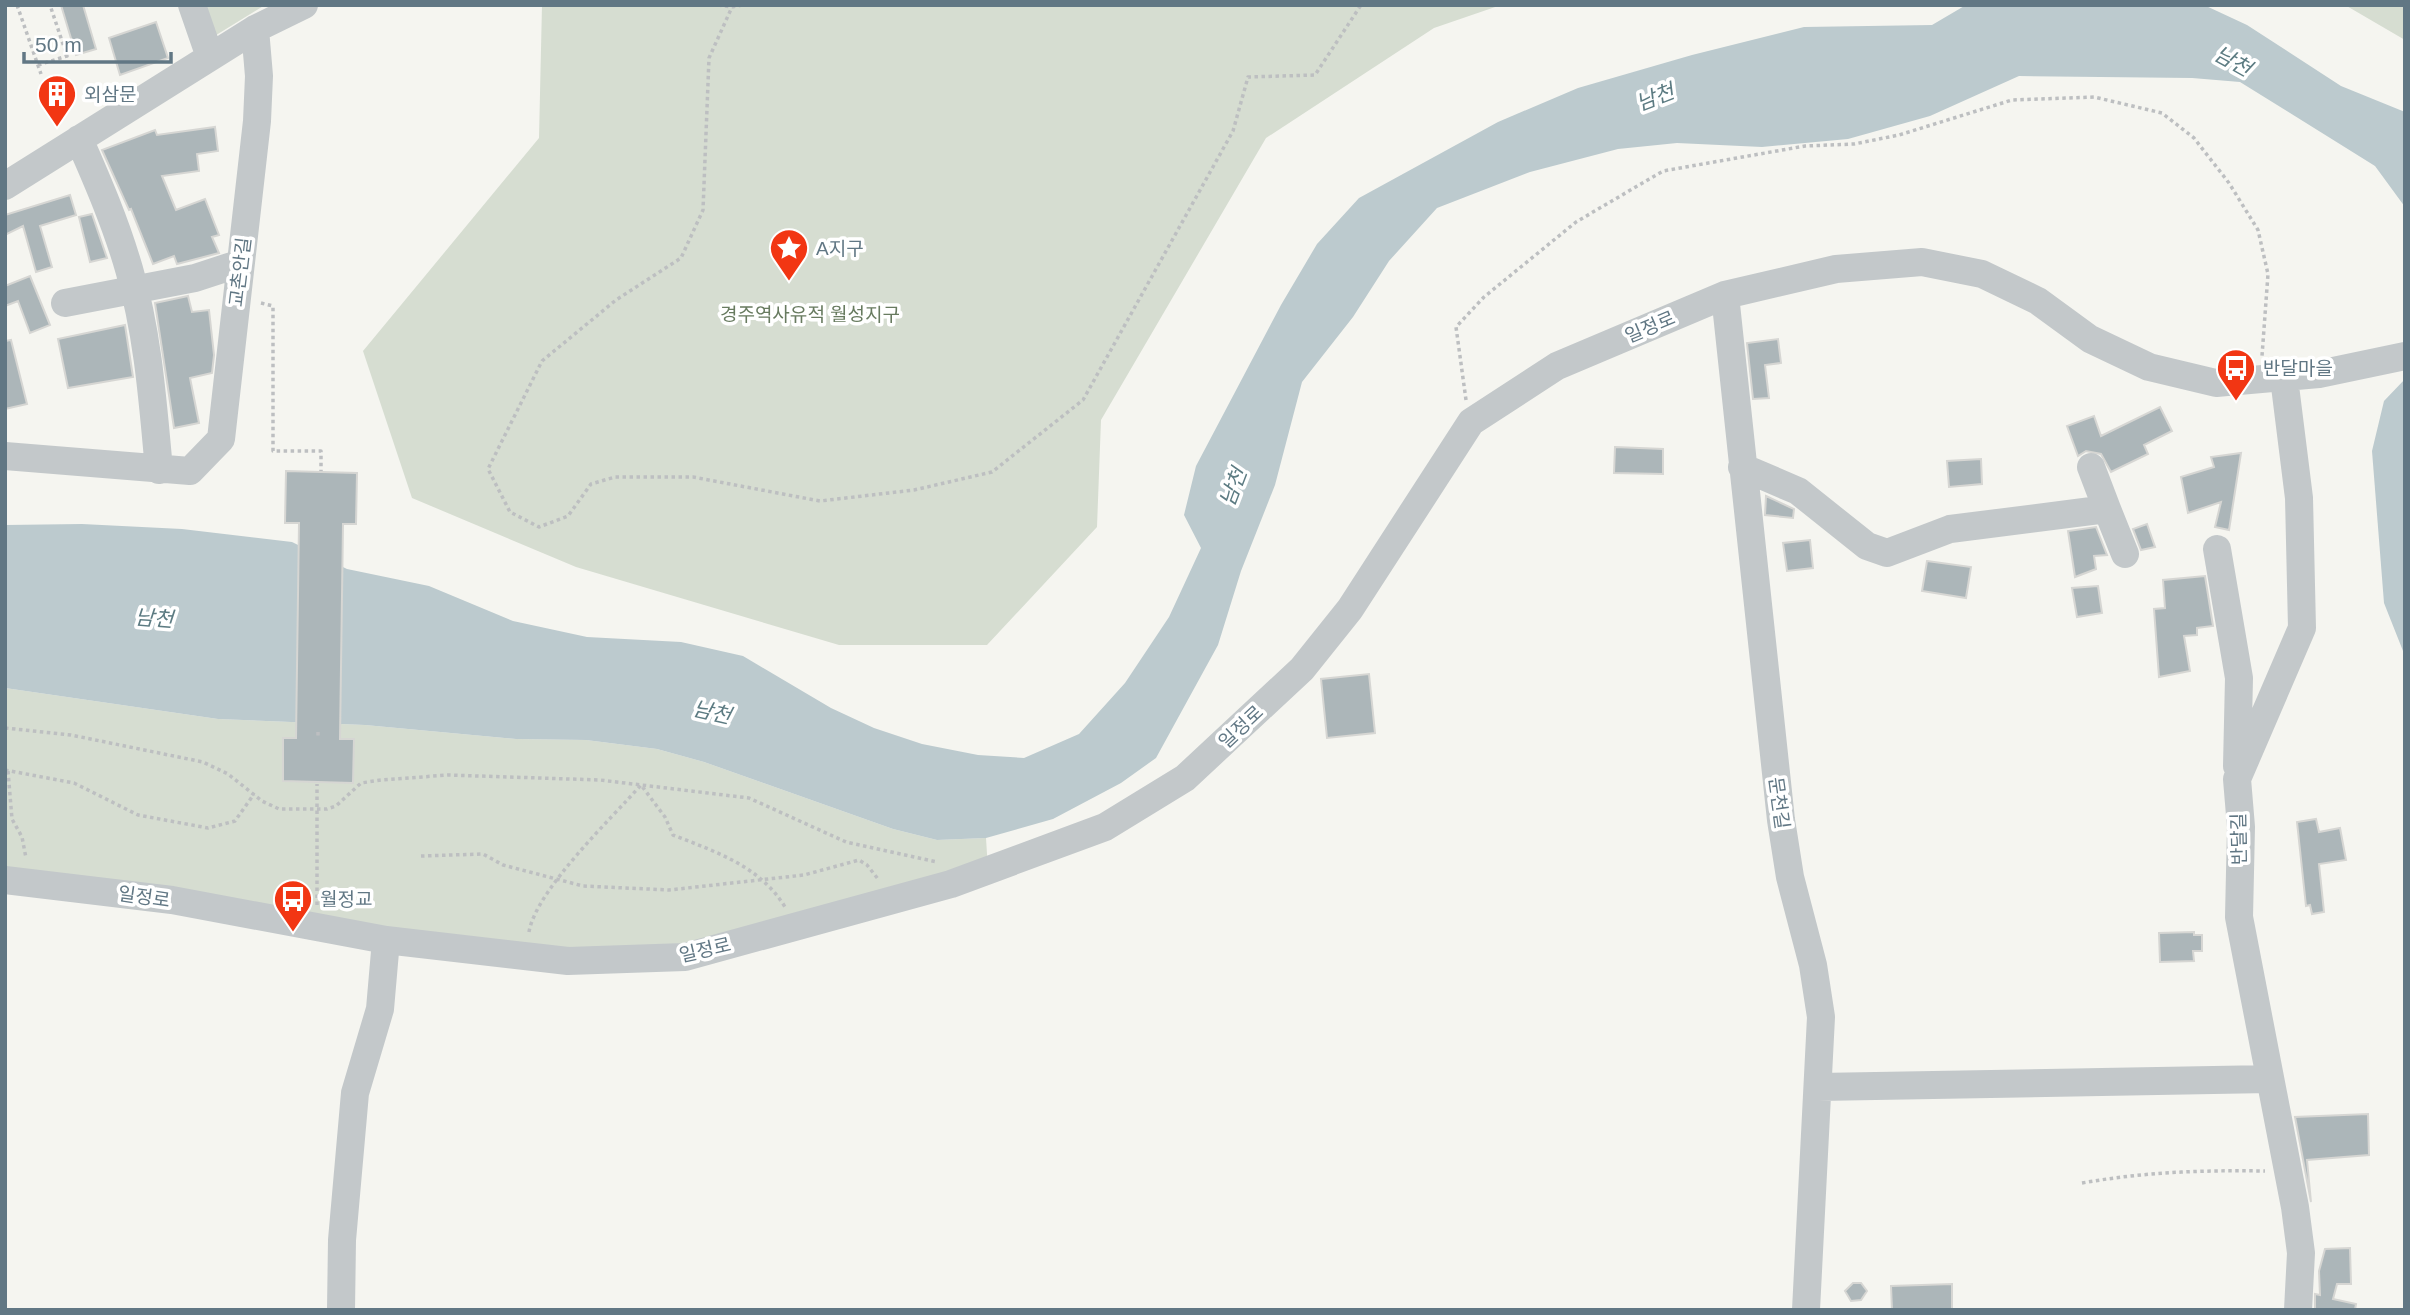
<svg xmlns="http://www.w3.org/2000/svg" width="2410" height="1315" viewBox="0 0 2410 1315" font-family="Arial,'Noto Sans KR',sans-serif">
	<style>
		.green { fill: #d6ddd1 }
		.water { fill: #bccace }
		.building { fill: #acb6b9; stroke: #d6d6d3; stroke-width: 2 }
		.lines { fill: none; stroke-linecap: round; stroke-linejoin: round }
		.path { stroke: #bdbfc1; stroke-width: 3.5; stroke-dasharray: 3.5 3.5; stroke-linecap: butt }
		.minor { stroke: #c3c8ca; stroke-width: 28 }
		.labels { text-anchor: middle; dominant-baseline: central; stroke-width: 7; stroke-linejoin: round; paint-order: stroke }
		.poi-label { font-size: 19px; fill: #617784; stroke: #fff; text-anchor: start }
		.street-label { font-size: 19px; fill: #617784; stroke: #fff }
		.park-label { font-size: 19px; fill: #687b60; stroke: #fff }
		.water-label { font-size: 21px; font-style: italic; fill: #5c7b82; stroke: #fff }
	</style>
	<rect width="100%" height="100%" fill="#f5f5f0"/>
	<path class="green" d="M202 5H265L213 37Z
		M542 5H1501L1434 28 1266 138 1101 420 1097 527 987 645H839L576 567 412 498 363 351 539 138Z
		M2345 5H2405V40Z
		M5 688 218 719 365 725 516 739 586 740 657 749 704 762 893 829 937 840 986 838 988 870 685 957 568 961 5 881Z"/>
	<path class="water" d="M1966 5H2204L2247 25 2341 86 2405 112V207L2375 166 2240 82 2192 78 2019 76 1930 116 1848 139 1762 147 1677 143 1618 149 1530 172 1437 208 1389 261 1353 317 1302 382 1275 485 1241 571 1218 645 1156 758 1121 783 1053 819 986 838 937 840 893 829 704 762 657 749 586 740 516 739 365 725 218 719 5 688V525L82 524 182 529 292 542 347 569 429 586 513 621 587 637 681 642 743 656 831 708 874 728 922 744 978 755 1024 758 1079 734 1125 683 1169 617 1201 548 1184 515 1196 466 1281 305 1317 244 1359 198 1498 122 1578 88 1692 55 1804 27 1932 25Z
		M2405 379V656L2384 603 2372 451 2384 401Z"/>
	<path class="building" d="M61 5H83L96 49 76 55Z
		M156 22 168 58 120 75 109 38Z
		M215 127 218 151 197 154 199 171 162 176 176 210 205 199 219 235 212 237 219 253 177 264 174 256 153 264 131 209 129 210 102 150 155 130 157 135Z
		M70 195 76 215 40 226 52 267 36 272 23 226 5 235V215Z
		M92 214 107 258 90 262 79 217Z
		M30 276 50 325 30 333 18 301 5 306V286Z
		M188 296 192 312 209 310 214 355 212 373 190 378 199 423 174 428 155 303Z
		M125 325 133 377 68 388 58 339Z
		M1778 339 1781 363 1765 365 1769 398 1753 399 1747 343Z
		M11 340 27 404 5 409V341Z
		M2160 407 2172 431 2144 445 2148 454 2111 472 2101 454 2086 451 2078 456 2067 426 2094 416 2101 436Z
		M1615 447 1663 449V474L1614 473Z
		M2241 453 2229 530 2215 527 2221 502 2188 513 2181 477 2214 467 2211 457Z
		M1981 459 1982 484 1949 487 1947 461Z
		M286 471 357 473 356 524H343L340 739H354L353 783 283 781V738H296L299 523H285Z
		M1766 496 1794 509 1793 518 1765 515Z
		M2147 524 2155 547 2141 550 2133 529Z
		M2096 527 2107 555 2094 556 2096 569 2075 577 2068 531Z
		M1810 540 1813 568 1787 571 1783 543Z
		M1927 561 1971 567 1966 598 1922 591Z
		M2205 576 2213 626 2197 628V635L2184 636 2190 671 2159 677 2154 609 2165 608 2163 580Z
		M2098 586 2102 613 2077 617 2072 588Z
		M1369 674 1375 733 1327 738 1321 679Z
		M2316 819 2319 832 2340 828 2346 860 2319 864 2324 912 2312 914 2310 905 2306 906 2297 822Z
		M2194 932V935H2202V951H2193L2194 961 2160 962 2159 933Z
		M2368 1114 2369 1155 2307 1160 2311 1202 2295 1117Z
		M2350 1248 2351 1284H2337L2333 1299 2356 1304 2355 1310H2315V1294L2320 1295 2319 1271 2325 1249Z
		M1853 1283H1861L1867 1291 1861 1300 1851 1301 1845 1291Z
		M1952 1284V1310H1892L1891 1286Z"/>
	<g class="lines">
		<path class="path" d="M17 5 41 74
			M718 5 732 7
			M742 5 732 7 709 58 703 210 681 258 616 300 542 361 488 469 510 512 539 527 568 516 591 484 615 477H693L820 501 914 490 992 472 1083 400 1233 131 1248 77 1315 75 1361 5
			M38 65 67 56 50 5
			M44 86 57 121
			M261 303 273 306V451H321V471
			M1466 400 1456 327 1484 297 1576 222 1663 171 1805 146 1854 144 1899 135 2012 100 2094 97 2162 113 2194 138 2229 183 2258 230 2268 274 2262 356
			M5 728 71 735 203 762 228 774 262 801 279 809H327L336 806 361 783 381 780 448 775 600 780 749 798 846 842 937 862
			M318 732V738
			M5 770 74 783 138 815 208 828 235 821 254 794
			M8 771 12 819 22 837 26 858
			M421 856 483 854 503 865 583 886 669 890 804 875 859 860 867 865 878 879
			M317 905V784
			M529 932C536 890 611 819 641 785L665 817 673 835C716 852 760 866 785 907
			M2082 1183C2144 1172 2203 1170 2265 1171"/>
		<path class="minor" d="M192 5 210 57
			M79 139C98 182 116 224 129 269 148 333 153 404 159 470
			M5 186 255 29 304 5
			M1725 295 1781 820 1790 877 1813 965 1821 1017 1806 1310
			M65 303 195 278 241 263
			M2284 378 2299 498 2302 628 2237 779 2241 827 2239 917 2295 1207 2301 1253 2298 1310
			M5 456 190 471 221 439 257 121 259 76 255 29
			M1742 467 1798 491 1867 546 1887 553 1950 529 2107 509 2125 554
			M2091 467 2107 509
			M2217 549 2239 678 2237 766
			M5 880 172 900 386 940 568 961 685 957 951 884 1105 827 1185 778 1302 669 1350 609 1471 422 1557 366 1725 295 1836 269 1922 262 1982 274 2038 301 2090 339 2149 367 2216 383 2319 374 2405 356
			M1818 1087 2269 1079
			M341 1310 342 1240 355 1093 380 1009 386 940"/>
	</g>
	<defs>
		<g id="building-pin" transform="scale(2.0125)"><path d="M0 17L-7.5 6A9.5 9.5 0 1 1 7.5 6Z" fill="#f23613" stroke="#fff"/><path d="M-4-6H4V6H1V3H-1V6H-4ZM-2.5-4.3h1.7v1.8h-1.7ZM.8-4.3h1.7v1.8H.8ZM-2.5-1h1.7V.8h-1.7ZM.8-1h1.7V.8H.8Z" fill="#fff"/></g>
		<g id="sight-pin" transform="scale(2.0125)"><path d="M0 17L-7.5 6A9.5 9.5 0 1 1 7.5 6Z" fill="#f23613" stroke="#fff"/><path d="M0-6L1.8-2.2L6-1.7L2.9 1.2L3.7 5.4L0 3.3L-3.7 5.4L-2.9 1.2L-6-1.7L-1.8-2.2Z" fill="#fff"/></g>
		<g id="bus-pin" transform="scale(2.0125)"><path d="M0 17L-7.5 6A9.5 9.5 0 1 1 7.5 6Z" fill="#f23613" stroke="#fff"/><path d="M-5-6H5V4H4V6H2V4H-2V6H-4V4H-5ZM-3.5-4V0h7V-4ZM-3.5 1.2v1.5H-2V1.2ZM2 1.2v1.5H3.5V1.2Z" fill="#fff"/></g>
	</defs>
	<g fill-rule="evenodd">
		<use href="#building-pin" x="57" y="94"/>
		<use href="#sight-pin" x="789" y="248"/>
		<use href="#bus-pin" x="2236" y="368"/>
		<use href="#bus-pin" x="293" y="899"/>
	</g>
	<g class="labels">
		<g class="poi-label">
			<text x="84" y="94">외삼문</text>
			<text x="816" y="248">A지구</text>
			<text x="2263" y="368">반달마을</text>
			<text x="320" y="899">월정교</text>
		</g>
		<g class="street-label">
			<text transform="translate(240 272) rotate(-83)">교촌안길</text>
			<text transform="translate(1650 327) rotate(-23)">일정로</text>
			<text transform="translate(1241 727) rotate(-43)">일정로</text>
			<text transform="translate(1779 803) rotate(82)">문천길</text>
			<text transform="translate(2239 839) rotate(-91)">반달길</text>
			<text transform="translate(144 897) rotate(8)">일정로</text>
			<text transform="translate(705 950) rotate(-13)">일정로</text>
		</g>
		<g class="park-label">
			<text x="810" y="314">경주역사유적 월성지구</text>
		</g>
		<g class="water-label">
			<text transform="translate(2233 61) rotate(29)">남천</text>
			<text transform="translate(1655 97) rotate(-21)">남천</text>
			<text transform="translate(1233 487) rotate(-69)">남천</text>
			<text transform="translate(154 618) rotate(4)">남천</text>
			<text transform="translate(712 712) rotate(13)">남천</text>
		</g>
	</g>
	<rect width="2410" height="1315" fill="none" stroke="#617784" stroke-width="14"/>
	<path d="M24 52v10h147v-10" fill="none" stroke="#617784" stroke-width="3.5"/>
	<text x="35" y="52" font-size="21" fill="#617784" stroke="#ffffff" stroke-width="5" paint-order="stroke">50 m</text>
</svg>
